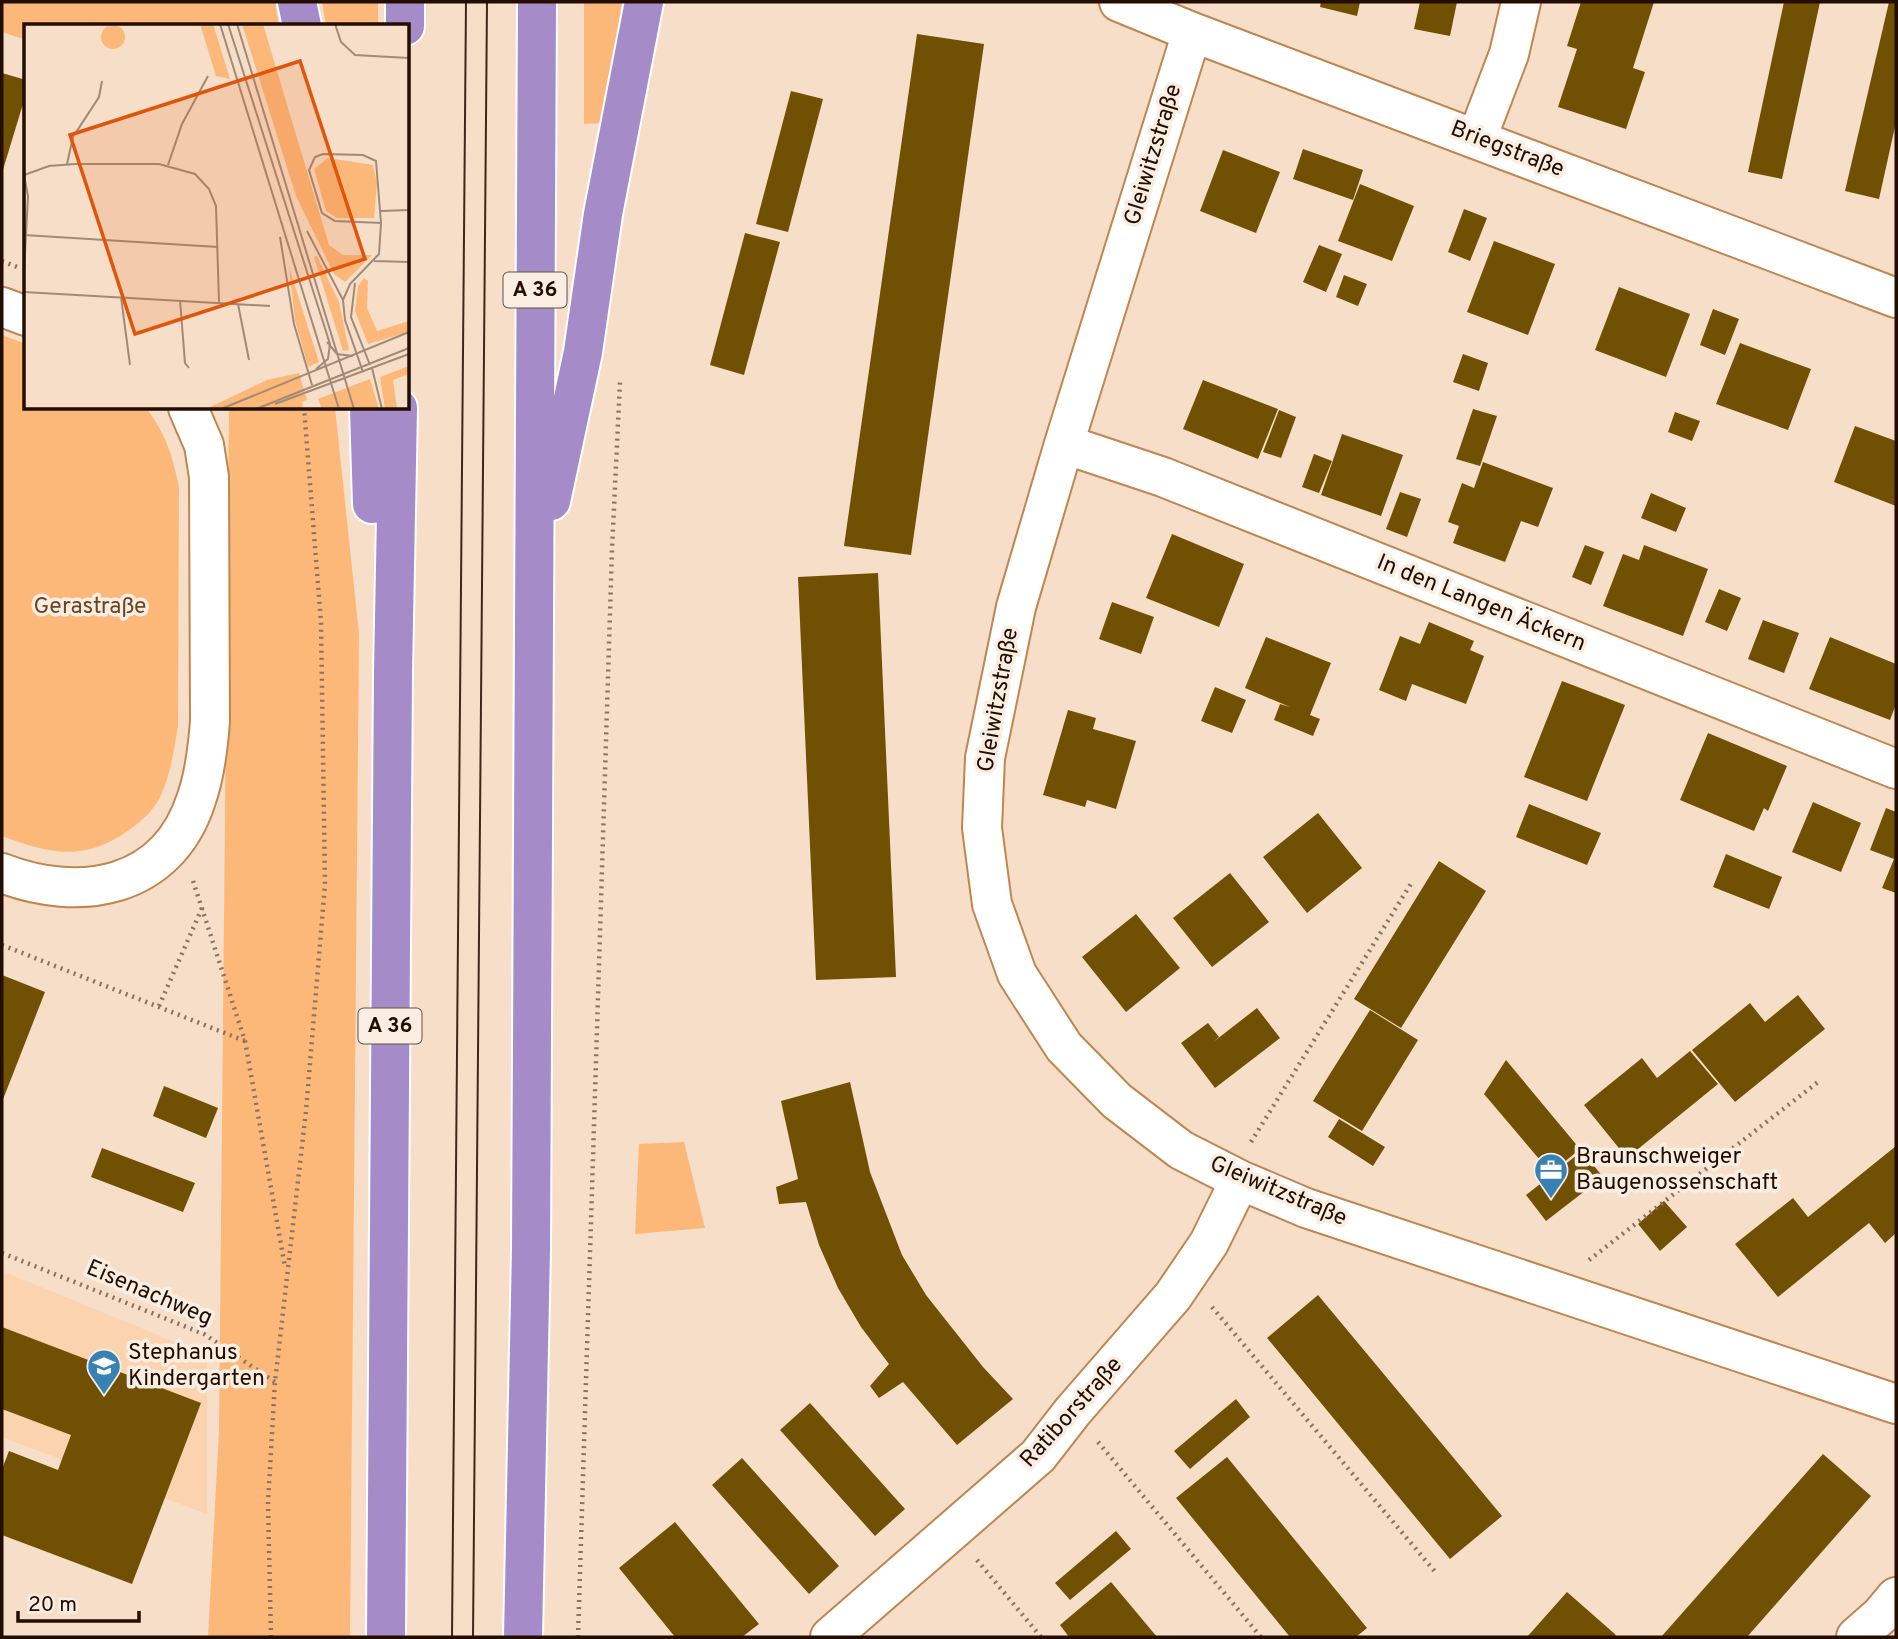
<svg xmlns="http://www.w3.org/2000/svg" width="1898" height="1639" viewBox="0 0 1898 1639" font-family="Overpass,sans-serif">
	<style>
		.built { fill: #fcd3af }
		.green { fill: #fcb879 }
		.building { fill: #705103 }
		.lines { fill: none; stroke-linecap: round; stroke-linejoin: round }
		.street-casing { stroke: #bf864f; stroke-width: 42 }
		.highway-casing { stroke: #fff; stroke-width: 42 }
		.path { stroke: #897261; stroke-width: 4.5; stroke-dasharray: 2 5; stroke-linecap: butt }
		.street { stroke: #fff; stroke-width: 38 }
		.highway { stroke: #a58cc8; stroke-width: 38 }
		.tram { stroke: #3e281a; stroke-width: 2 }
		.labels { text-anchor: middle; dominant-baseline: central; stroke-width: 7; stroke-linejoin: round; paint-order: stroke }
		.shield { fill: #faeee3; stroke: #635044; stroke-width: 2 }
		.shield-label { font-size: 21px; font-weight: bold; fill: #220d00 }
		.street-label { font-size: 23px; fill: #220d00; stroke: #faeee3 }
		.park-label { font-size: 23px; fill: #6b451f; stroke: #faeee3 }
		.poi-label { font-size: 23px; fill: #220d00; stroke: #faeee3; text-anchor: start }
		.inset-road { fill: none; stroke: #a28a78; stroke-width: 2 }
		.view { fill: #de550b; fill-opacity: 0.15; stroke: #de550b; stroke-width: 3.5 }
		.inset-edge { fill: none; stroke: #220d00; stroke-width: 3.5 }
	</style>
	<rect width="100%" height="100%" fill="#f7dec8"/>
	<path class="built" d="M2 1271 207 1355V1514L2 1437Z"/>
	<path class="green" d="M2 2H275L279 26H26V40L2 32Z
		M322 2H378V26H326Z
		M584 2H622L603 123 584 124Z
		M2 335 26 344V408H146C166 434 172 454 179 487L178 726C174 749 171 773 161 795 155 809 142 821 129 830 85 862 49 854 2 836Z
		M229 408H335L359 634 350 1637H208L219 1430Z
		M684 1142 705 1228 635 1234 639 1144Z"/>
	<path class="building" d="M1321 2H1360L1357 16 1320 7Z
		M1420 2H1457L1450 36 1414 29Z
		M1581 2H1654L1633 68 1645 72 1626 129 1558 107 1577 49 1567 46Z
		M1784 2H1820L1782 179 1748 172Z
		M1889 2H1896V122L1879 199 1845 191Z
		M917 34 984 44 911 555 844 546Z
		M2 73 26 80V94L2 173Z
		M791 91 823 99 788 232 756 224Z
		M1303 149 1363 170 1353 200 1293 179Z
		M1223 150 1280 172 1256 233 1200 211Z
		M1360 184 1414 206 1392 261 1338 241Z
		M1464 209 1487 218 1470 261 1448 252Z
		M745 233 780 242 744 375 710 365Z
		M1494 241 1555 264 1528 335 1467 312Z
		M1319 245 1342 254 1326 292 1303 282Z
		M1344 275 1367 284 1358 306 1336 297Z
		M1619 287 1690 314 1666 377 1595 350Z
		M1713 309 1739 319 1725 355 1700 345Z
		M1740 343 1811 369 1788 430 1716 404Z
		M1463 354 1488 363 1479 391 1453 382Z
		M1203 380 1278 409 1258 459 1183 429Z
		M1473 409 1497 416 1480 466 1456 459Z
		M1279 410 1296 417 1281 458 1263 452Z
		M1675 412 1700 421 1692 441 1668 432Z
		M1855 426 1896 441V506L1834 482Z
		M1342 434 1403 455 1381 516 1321 495Z
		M1314 454 1332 461 1319 493 1302 487Z
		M1483 462 1553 488 1538 527 1521 521 1505 562 1453 543 1459 526 1448 522 1462 483 1474 488Z
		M1400 492 1421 499 1407 537 1386 529Z
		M1651 493 1686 508 1676 532 1641 518Z
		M1172 534 1244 564 1219 627 1146 598Z
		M1585 545 1604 552 1591 585 1572 577Z
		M1644 545 1708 569 1683 636 1603 606 1623 554 1639 560Z
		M878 573 896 977 816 980 798 577Z
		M1719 589 1741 598 1727 631 1705 622Z
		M1112 602 1154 617 1141 654 1099 639Z
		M1763 620 1799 633 1784 673 1748 659Z
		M1429 622 1474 641 1470 650 1484 656 1466 704 1412 684 1406 701 1379 690 1400 636 1420 644Z
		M1266 637 1331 663 1310 715 1320 719 1313 736 1274 720 1280 704 1290 707 1245 688Z
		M1830 637 1896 664V704L1890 720 1809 689Z
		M1562 681 1625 705 1587 801 1524 777Z
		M1215 687 1246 700 1232 733 1201 721Z
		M1068 710 1096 718 1093 729 1136 741 1116 809 1087 800 1085 807 1043 795Z
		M1708 733 1787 766 1768 811 1764 808 1754 831 1680 800Z
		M1813 802 1861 823 1841 872 1792 852Z
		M1529 804 1601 833 1587 865 1516 837Z
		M1886 808 1896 812V893L1882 888 1894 859 1870 850Z
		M1318 813 1362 868 1307 913 1263 857Z
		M1726 854 1782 877 1769 909 1713 887Z
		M1439 861 1486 891 1401 1028 1354 999Z
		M1230 873 1269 922 1212 967 1173 918Z
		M1136 914 1180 968 1126 1012 1082 957Z
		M2 975 45 992 2 1102Z
		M1798 995 1825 1029 1735 1102 1692 1050 1750 1003 1765 1022Z
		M1257 1008 1280 1038 1215 1088 1181 1043 1208 1023 1219 1037 1212 1043Z
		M1370 1010 1418 1040 1362 1131 1313 1101Z
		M1690 1051 1718 1084 1627 1158 1584 1105 1642 1058 1657 1078Z
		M1506 1060 1580 1149 1551 1173 1484 1094Z
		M850 1082 870 1172 902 1255 926 1295 983 1367 1013 1399 957 1445 903 1382 879 1398 870 1386 889 1364 861 1327 838 1288 819 1245 806 1202 779 1204 776 1187 798 1179 781 1101Z
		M164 1086 218 1108 206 1138 153 1116Z
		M1339 1119 1385 1147 1373 1166 1328 1137Z
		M1896 1146V1233L1885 1243 1869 1223 1778 1297 1735 1244 1793 1198 1808 1217Z
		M102 1148 195 1183 183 1212 91 1177Z
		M1582 1151 1603 1177 1546 1221 1526 1195Z
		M1664 1201 1687 1227 1660 1251 1638 1224Z
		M1318 1295 1502 1516 1450 1559 1267 1338Z
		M2 1327 201 1403 132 1584 2 1535V1469L9 1451 58 1470 71 1435 2 1409Z
		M1236 1399 1250 1417 1190 1469 1174 1451Z
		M810 1403 905 1509 875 1536 780 1430Z
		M1823 1454 1871 1496 1747 1637H1661Z
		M1227 1457 1367 1628 1356 1637H1290L1176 1498Z
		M742 1458 839 1566 809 1594 712 1485Z
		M675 1522 759 1624 742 1637H675L619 1568Z
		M1116 1531 1131 1549 1070 1600 1055 1583Z
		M1111 1582 1137 1613 1157 1637H1069L1060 1625Z
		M1567 1592 1616 1635 1613 1637H1527Z"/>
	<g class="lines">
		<g class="street-casing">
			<path id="street" d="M1119 2 1192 32 1896 298
				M1192 32 1064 444 1016 607 985 758 982 828 992 904 1017 974 1064 1047 1117 1101 1181 1150 1240 1180 1306 1208 1896 1404
				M1477 138 1509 54 1521 2
				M2 307 26 316
				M1064 444 1163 477 1896 769
				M2 873C80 903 167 889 196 800 205 775 208 748 210 721L209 477 204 445 188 408
				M830 1637 1038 1456 1073 1411 1173 1296 1209 1243 1240 1180
				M1856 1637 1881 1615 1896 1597"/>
		</g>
		<g class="highway-casing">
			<path id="highway" d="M297 2 302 26
				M405 26V2
				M369 408 372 504
				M551 501 583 352 603 214 644 2
				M386 1637 393 673 398 408
				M523 1637 531 1249 537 2"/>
		</g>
		<path class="path" d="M2 261 17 267
			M193 881 245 1041 285 1267
			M2 945 245 1041
			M159 1006 202 908
			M1251 1142 1412 882
			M2 1253 204 1334 275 1382
			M1589 1260 1818 1082
			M1212 1307 1437 1574
			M1098 1442 1261 1637
			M977 1560 1041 1637
			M271 1637 268 1503 275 1382 306 1111 325 884 321 622 304 408
			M578 1637 612 549 620 382"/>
		<use href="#street" class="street"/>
		<use href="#highway" class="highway"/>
		<path class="tram" d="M452 1637 466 2
			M473 1637 487 2"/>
	</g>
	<defs>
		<g id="office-pin" transform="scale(1.75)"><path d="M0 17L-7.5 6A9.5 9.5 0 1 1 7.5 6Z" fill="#3881b5" stroke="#faeee3"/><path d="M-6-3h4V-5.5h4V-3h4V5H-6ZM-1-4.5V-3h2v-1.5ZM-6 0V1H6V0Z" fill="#fff"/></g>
		<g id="school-pin" transform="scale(1.75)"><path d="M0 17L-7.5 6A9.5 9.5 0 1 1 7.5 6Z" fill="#3881b5" stroke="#faeee3"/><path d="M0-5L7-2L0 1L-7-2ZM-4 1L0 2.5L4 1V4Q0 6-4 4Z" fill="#fff"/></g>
	</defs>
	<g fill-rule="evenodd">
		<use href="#office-pin" x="1551" y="1170"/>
		<use href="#school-pin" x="104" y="1366"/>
	</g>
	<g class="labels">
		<g class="shield">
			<rect x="503.5" y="272.5" width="63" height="35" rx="5"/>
			<rect x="358.5" y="1008.5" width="63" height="35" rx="5"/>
		</g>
		<g class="shield-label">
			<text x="535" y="290">A 36</text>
			<text x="390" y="1026">A 36</text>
		</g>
		<g class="street-label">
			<text transform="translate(1507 150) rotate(21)">Briegstraße</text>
			<text transform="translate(1154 155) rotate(-73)">Gleiwitzstraße</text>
			<text transform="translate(1481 604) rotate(22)">In den Langen Äckern</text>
			<text transform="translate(999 700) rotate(-80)">Gleiwitzstraße</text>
			<text transform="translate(1278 1192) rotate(23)">Gleiwitzstraße</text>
			<text transform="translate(149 1294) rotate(23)">Eisenachweg</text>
			<text transform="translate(1072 1413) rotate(-48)">Ratiborstraße</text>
		</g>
		<g class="park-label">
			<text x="90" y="607">Gerastraße</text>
		</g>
		<g class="poi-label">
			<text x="1576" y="1157">Braunschweiger<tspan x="1576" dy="26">Baugenossenschaft</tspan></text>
			<text x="128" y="1353">Stephanus<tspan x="128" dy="26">Kindergarten</tspan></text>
		</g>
	</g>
	<g transform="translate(24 24)">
		<rect width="385" height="385" fill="#f7dec8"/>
		<path d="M176 0H189L206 55 192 52ZM218 0H239L305 221 319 231H348L321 258 310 250 272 172ZM77 13a12 12 0 1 1 24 0a12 12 0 1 1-24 0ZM304 134 349 141 353 159 350 194H313L302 187 290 145ZM293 232 315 278 325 326 319 327 290 233ZM265 243 295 338 284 343 271 296ZM340 254 344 257 343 284 353 307 385 297V308L344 320 331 287 334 262ZM385 342V350L369 356 373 385H361L356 353ZM275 349 283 376 278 378 279 385H182L243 356ZM346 355 355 385H298L294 375Z" fill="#fcb879"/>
		<path class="inset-road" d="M196 0 315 385M204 0 306 320 304 335 292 345M213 0 330 385M311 0 317 18 331 31 385 34M299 130 339 131 352 137 357 199 311 197 298 189 285 146 291 133ZM43 140 49 113 75 73 78 57M144 141 158 100 184 52M0 151 25 142 51 140H135L171 150 185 165 192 182 195 278M0 151 4 172 0 249M357 187 385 186M283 207 319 276M0 211 194 223M256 213 270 300 288 361M350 237 385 238M331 259 327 293 346 341M0 268 246 282M97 273 106 341M156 276 161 339 165 344M214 280 225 336M303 318 313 330 329 332M348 344 358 385M339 348 321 296 319 276 326 260 355 230 357 199M251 380 385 330M197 385 385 308M232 385 385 324"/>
		<path class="view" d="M276 37 341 235 111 310 46 111Z"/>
		<rect width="385" height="385" class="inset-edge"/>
	</g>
	<rect width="1898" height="1639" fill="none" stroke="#220d00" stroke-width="7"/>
	<path d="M18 1611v10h121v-10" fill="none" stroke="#220d00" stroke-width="3.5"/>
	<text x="28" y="1611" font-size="21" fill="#220d00" stroke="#faeee3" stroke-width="5" paint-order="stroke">20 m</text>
</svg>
